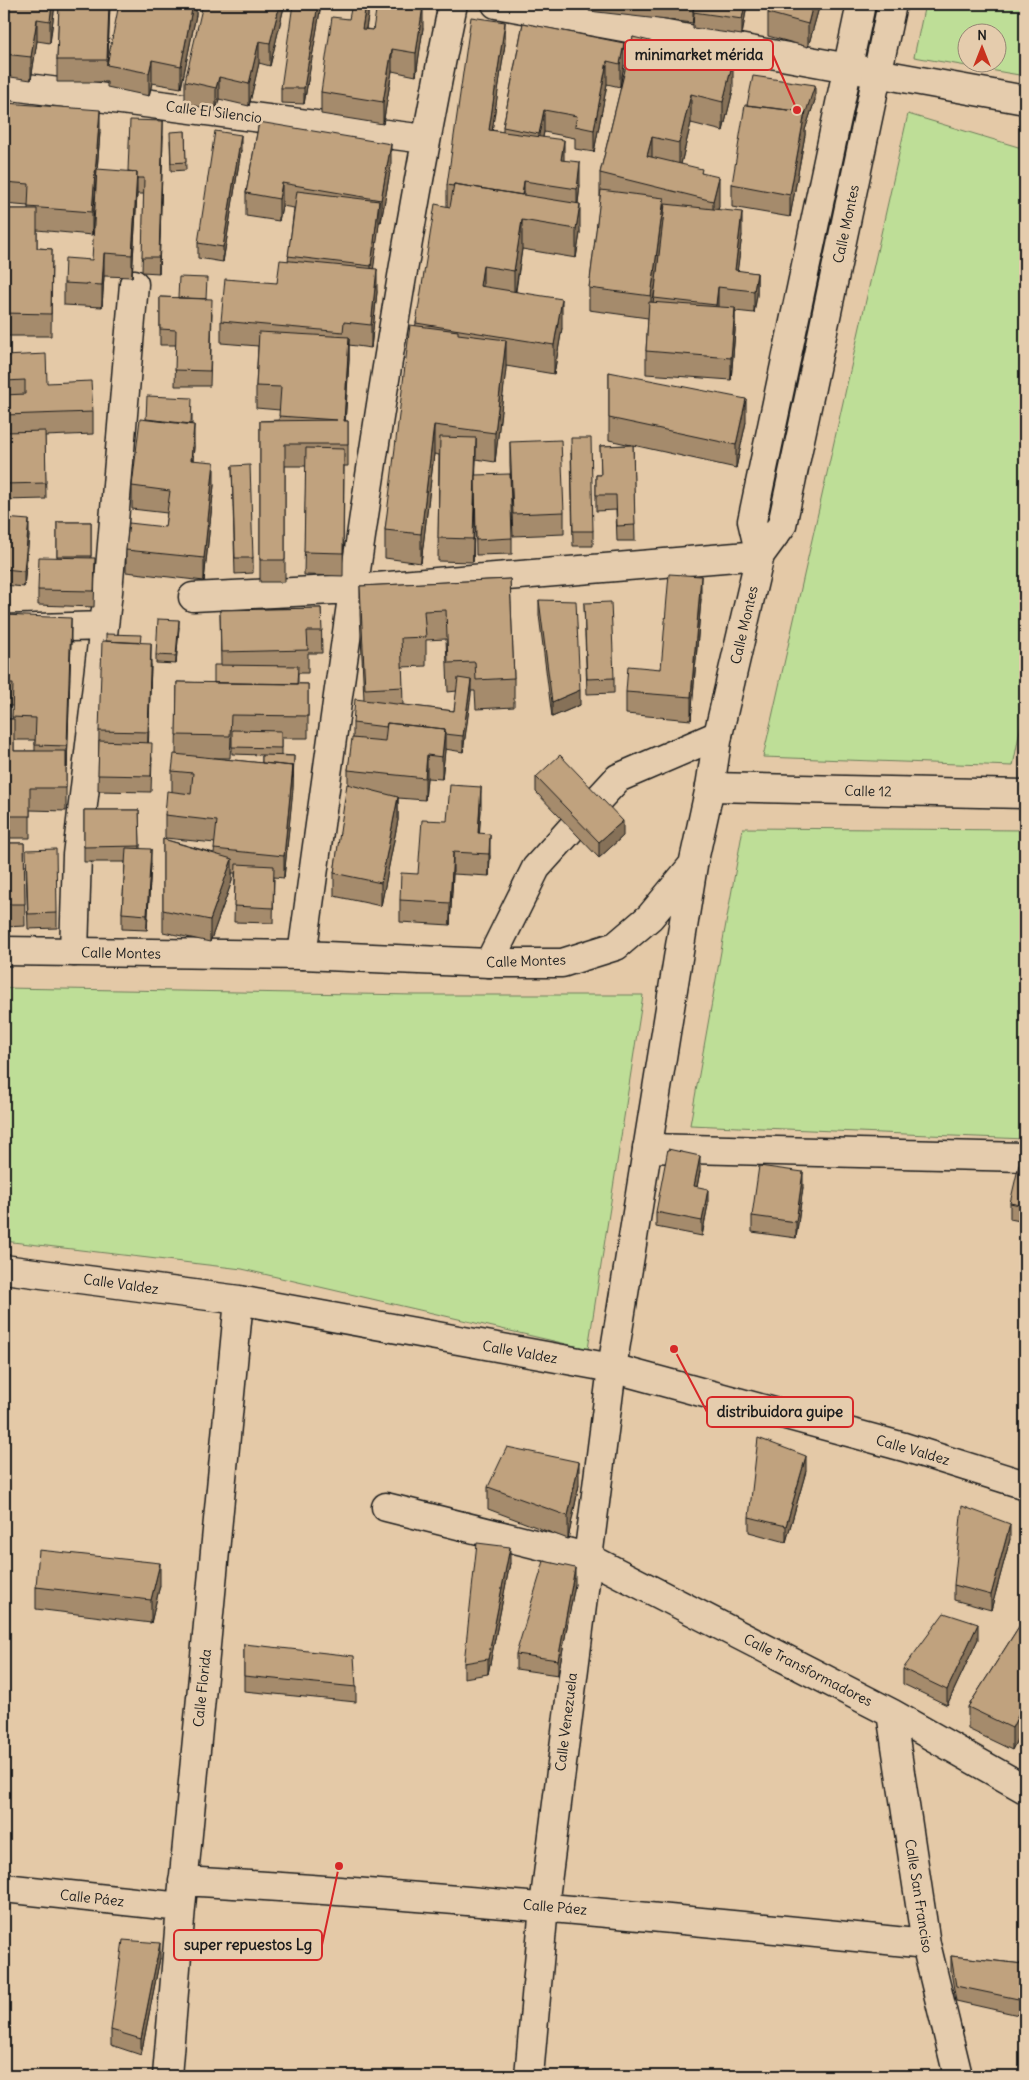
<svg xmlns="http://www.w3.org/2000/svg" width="1029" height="2080" viewBox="0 0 1029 2080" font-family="Delius,sans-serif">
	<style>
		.green { fill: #bede97; stroke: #6d7d5a; fill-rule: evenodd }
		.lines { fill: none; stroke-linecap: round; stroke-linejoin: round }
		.street-casing { stroke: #1c1c1c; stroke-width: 31 }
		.secondary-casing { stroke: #1c1c1c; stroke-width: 31 }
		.street { stroke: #e5ccad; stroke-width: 28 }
		.secondary { stroke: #e5ccad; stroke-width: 28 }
		.wall { fill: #a58b6c; stroke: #1c1c1c; fill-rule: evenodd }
		.shaded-wall { fill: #867158; stroke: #1c1c1c }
		.building { fill: #c0a27e; stroke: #1c1c1c }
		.labels { text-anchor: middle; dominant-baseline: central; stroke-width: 5; stroke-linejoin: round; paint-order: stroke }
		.street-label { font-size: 14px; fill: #1c1c1c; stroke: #e5ccad }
		.leader { fill: none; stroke: #d62828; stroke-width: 2 }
		.callout-dot { fill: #d62828; stroke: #e5ccad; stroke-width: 2 }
		.callout { fill: #e5ccad; stroke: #d62828; stroke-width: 2 }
		.callout-label { font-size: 15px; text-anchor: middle; font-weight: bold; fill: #1c1c1c }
	</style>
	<rect width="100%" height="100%" fill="#e4c9a7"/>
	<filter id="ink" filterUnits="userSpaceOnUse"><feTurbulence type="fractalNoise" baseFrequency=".02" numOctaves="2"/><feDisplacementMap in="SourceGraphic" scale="10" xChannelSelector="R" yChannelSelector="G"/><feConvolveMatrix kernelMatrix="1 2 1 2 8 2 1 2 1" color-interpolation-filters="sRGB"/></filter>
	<g filter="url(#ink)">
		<path class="green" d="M925 4H1025V76L914 57ZM966 32H996V62H966Z
			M908 114 1025 149V704L1013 766 763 757Z
			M743 828 1025 830V1139L690 1125Z
			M4 988 414 995H643L588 1349 242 1269 4 1241Z"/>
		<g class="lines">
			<g class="street-casing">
				<path id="street" d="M496 4 1025 100
					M4 85 425 139
					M193 597 353 589 760 555
					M4 629 104 626
					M710 787 1025 794
					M593 805 618 778 718 735
					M74 952 77 855 108 592 134 284
					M302 955C346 637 388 318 453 4
					M489 963 536 868 571 829
					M647 1148 1025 1157
					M4 1269 239 1300 612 1368 904 1447 1025 1485
					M386 1507 587 1557 891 1713 1025 1789
					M891 1713 926 1944 958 2076
					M183 1881C431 1895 678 1919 926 1944
					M4 1888 181 1907
					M167 2076 181 1907 239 1300"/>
			</g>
			<g class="secondary-casing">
				<path id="secondary" d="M760 555 752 521 861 4
					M4 951 302 955 489 963H562L616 946 650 917 692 866
					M529 2076 544 1906 612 1368 693 865 710 787 718 735 760 555 782 525 892 4"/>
			</g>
			<use href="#street" class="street"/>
			<use href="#secondary" class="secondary"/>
		</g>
		<path class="wall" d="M4 4H55L50 43 37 41 31 80 4 76Z
			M59 4H110L108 60 196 4V15L181 88 152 83 149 96 107 87V82H57V60Z
			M284 4V7L270 66 259 63 249 106 219 99 216 111 185 103V81Z
			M320 4V11L304 104 281 103V88Z
			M368 4V16L366 29 373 30 423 28 416 76 392 71 383 124 321 114V92L349 19Z
			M542 4H567V7Z
			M589 4H747L742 35 693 28V18V23L589 11Z
			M820 4 808 47 768 36V13Z
			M523 23 624 65 620 87 607 84 594 152 575 149V138L544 132 543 137 564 160 580 185 578 203 580 233 576 258 522 249 516 291 562 328 554 374 506 366 495 462 476 459 475 475 512 538V554L476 555 475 490 473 562 438 561 439 455 434 454 421 563 385 558V530L416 323 447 206V185L505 44 492 130 503 132V127Z
			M633 37 733 90 723 131 691 123 681 164 702 173 719 206 718 210 742 235 737 271 757 273V295L754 313 735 311V331L731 380 646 374V351L648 318 589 310V288L600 201V173Z
			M815 100 805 130V135L790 217 732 207V184Z
			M259 122 391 166 381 222H379L373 269 377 292 371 348 349 345V360L345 421H348V466H344L343 576 304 575 306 466H285V582H260V421L279 420 280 410 256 408V386L258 346 221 343V321L277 283 288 261 294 208 282 206 279 221 246 216V193Z
			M185 131 186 170 171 171 170 140Z
			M100 132 92 235 37 230V248L52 249 51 336H4V209H28V206L4 204V133Z
			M163 136 159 273 142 272 144 194H137L132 277 104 276 102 307 64 305V283L92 260 128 171Z
			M241 150 223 262 198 258V243Z
			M160 297 207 299 212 314 210 386H175L176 345H160Z
			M4 356 93 412V434L45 436 46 499 4 500V415L5 394Z
			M609 372 746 422 736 468 633 445 635 541H617L616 510 596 511V475H601L600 446 631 445 609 440Z
			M192 414V424L194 447 193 460 214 485 204 581 126 572V550L165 527 167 513 132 509V486L146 419Z
			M510 442 564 512V534L513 536 510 464Z
			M571 453 593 531V546H573Z
			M232 466 253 558V573L235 574Z
			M4 518 29 536 24 587 4 585Z
			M57 522H91V558L95 573 94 607 38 605V590L57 557Z
			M510 579 514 678V707L476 709 475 691H471L463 752 445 749 442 779 427 778 425 800 398 798V820L381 906 334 896V873L348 784V770L353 738V723L364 700 360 615V586ZM446 639 448 692 457 691 454 711 403 705 402 667 426 666V640Z
			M701 599 691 720 626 714V692L661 669Z
			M539 600 580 705 552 717 539 615Z
			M584 603 614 678V693L587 694Z
			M321 608 322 653H308V673H298V684H308V738H281V755L294 756 293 786 284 878 274 877 273 923 234 922 235 873H232V881L210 942 163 932V839L214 853 215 843 165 838V815L172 791V771L176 754 177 682 214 683 221 665 220 610ZM231 737H232V754L262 755V763L214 758H230Z
			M4 615 71 640 67 768H66V811L30 810V838H4V719H12L13 706H4ZM14 740H35V751H14Z
			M179 627 176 664 156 663V655Z
			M141 643 151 665 148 743 152 758 151 792 98 791 99 731Z
			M536 777 623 836 599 858 536 792Z
			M84 810H139L140 848 151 864 147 930 122 929V913L125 862H84Z
			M481 810 479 833 490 856 489 876 453 874 450 925 400 922V900L418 874 447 821Z
			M4 843H24L25 926 4 927Z
			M26 865 57 913V928L28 929Z
			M1025 1161V1222L1010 1219V1203Z
			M700 1171 697 1187 708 1204 702 1236 656 1227V1212Z
			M803 1187 796 1238 752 1232V1216Z
			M806 1471 786 1542 749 1532V1517Z
			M579 1485 568 1539 488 1509V1487Z
			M1010 1539 991 1610 954 1600V1585Z
			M510 1563 488 1674 464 1678V1663Z
			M575 1584 558 1675 516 1669V1654Z
			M160 1585 151 1623 36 1609V1587Z
			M1025 1617V1723L1012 1750 968 1729V1707Z
			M978 1639 947 1705 903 1684V1669Z
			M244 1644 356 1687V1702L244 1691Z
			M951 1956 1023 1964V2016L956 2001 951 1972Z
			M160 1958 141 2055 111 2045V2030Z"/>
		<path class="shaded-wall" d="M52 4H55L50 43V21Z
			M109 4H110L107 65V60Z
			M193 4H196V15L181 88V66Z
			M280 4H284V7L270 66V43Z
			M318 4H320V11L304 104V88Z
			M366 4H368V16L362 51V29Z
			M693 4H695L693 23Z
			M745 4H747L742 35V19Z
			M813 4H820L808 47V24Z
			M423 6V28L416 76V53Z
			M37 19V41L31 80V57Z
			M505 22V44L489 152V130Z
			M259 41V63L249 106V84Z
			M624 43V65L620 87V64Z
			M392 49V71L383 124V102Z
			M152 60V83L149 96V73Z
			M607 61V84L594 152V130Z
			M733 61V90L723 131V102Z
			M219 77V99L216 111V88Z
			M815 85V100L805 130V135L790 217V195L805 112Z
			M691 94V123L679 172V143Z
			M100 110V132L92 235V212Z
			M544 110V132L539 157V134Z
			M163 121V136L159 273V257Z
			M241 135V150L223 262V247Z
			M652 137V166L647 156Z
			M564 140V163L561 160Z
			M391 144V166L381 222V200Z
			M580 162V185L577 211V189Z
			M137 172V194L132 277V255Z
			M719 177V206L713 229V201Z
			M524 181V204L522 196Z
			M282 183V206L279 221V199Z
			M664 198V221L651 318V296Z
			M379 201V224L371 289V266Z
			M580 204V233L576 258V229Z
			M742 212V235L735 289V270Z
			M522 220V249L514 300V271Z
			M104 253V276L102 307V285Z
			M483 266V295L480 286Z
			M377 269V292L371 348V325Z
			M757 273V295L754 313V291Z
			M718 287V309L716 327V305Z
			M562 299V328L554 374V345Z
			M735 308V331L731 380V358Z
			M349 337V360L344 443V421Z
			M506 340V369L495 462V433Z
			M746 399V422L736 468V445Z
			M194 425V447L191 482V460Z
			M434 425V454L421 563V534Z
			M476 438V460L473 562V539Z
			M214 462V485L204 581V558Z
			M29 520V536L24 587V571Z
			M701 576V599L691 720V697Z
			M71 618V640L67 768V746Z
			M179 620V627L176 664V656Z
			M151 643V665L148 755V732Z
			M471 680V695L463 752V736Z
			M580 690V705L552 717V702Z
			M445 729V751L442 779V757Z
			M427 755V778L425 800V778Z
			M293 766V789L284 878V856Z
			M481 787V810L478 855V833Z
			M398 797V820L381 906V883Z
			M623 821V836L599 858V842Z
			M490 834V856L489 876V854Z
			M151 849V864L147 930V915Z
			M453 852V874L450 925V903Z
			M232 859V881L210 942V920Z
			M700 1156V1171L694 1202V1186Z
			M803 1172V1187L796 1238V1222Z
			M708 1189V1204L702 1236V1221Z
			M806 1456V1471L786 1542V1526Z
			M579 1462V1485L568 1539V1516Z
			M1010 1524V1539L991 1610V1595Z
			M510 1547V1563L488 1674V1659Z
			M160 1563V1585L151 1623V1600Z
			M575 1568V1584L558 1675V1660Z
			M978 1624V1639L947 1705V1690Z
			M1025 1701V1723L1012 1750V1728Z
			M160 1943V1958L141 2055V2039Z"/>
		<path class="building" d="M4 4H52L50 21 37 19 31 57 4 54Z
			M59 4H109L107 60H57Z
			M119 4H193L181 66 152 60 149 73 107 65Z
			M203 4H280L270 43 259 41 249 84 219 77 216 88 185 81Z
			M293 4H318L304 88H281Z
			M352 4H366L362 29 373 30 377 4H411L423 6 416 53 392 49 383 102 321 92 332 17 349 19Z
			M695 4H745L742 19 693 12Z
			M770 4H813L808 24 768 13Z
			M471 17 505 22 489 130 564 140 561 160 580 162 577 189 524 181 522 195 454 184 453 186 447 185Z
			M523 23 624 43 620 64 607 61 594 130 575 126 577 116 544 110 539 134 503 127Z
			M633 37 733 61 723 102 691 94 679 143 652 137 647 156 702 169 701 173 719 177 713 201 600 173Z
			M753 76 815 85 805 115V112L747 105Z
			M6 103 100 110 92 212 28 207 29 184 4 182V133Z
			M745 105 805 112 790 195 732 184Z
			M130 120 163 121 159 257H142L144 178H137V172L128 171Z
			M259 122 391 144 381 200 282 183 279 199 246 193Z
			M185 131 186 162 171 163 170 132Z
			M215 131 241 135 223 247 198 243Z
			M97 169 137 172 132 255 104 253 102 285 64 283 65 258 92 260Z
			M454 184 580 204 576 229 522 220 514 271 483 266 480 286 562 299 554 345 416 323 435 204 450 207Z
			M601 190 664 198 651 296 589 288Z
			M297 191 379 201 371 266 288 256Z
			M665 204 742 212 735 270 757 273 754 291 718 287 716 305 654 298Z
			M4 209H37V248L52 249 51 314 4 313Z
			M280 260 377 269 371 325 344 322 343 332 221 321 225 279 277 283Z
			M179 277 207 278 206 299 178 298Z
			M160 297 212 299 210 371 175 370 176 330 160 329Z
			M649 302 735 308 731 358 646 351Z
			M410 325 458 331V334L506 340 495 433 434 425 421 534 385 530Z
			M259 332 349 337 344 421H348V444H285V560H260V421L337 420 279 416 281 387 256 386Z
			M46 354 47 383 91 381 93 412 4 415V395L25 394V380L5 381 4 356Z
			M609 372 746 399 736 445 609 418Z
			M147 396 192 398 191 424 146 419Z
			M140 419 194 425 191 460 214 462 204 558 126 550 129 523 165 527 170 491 132 486Z
			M45 431 46 483 4 484V432Z
			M440 437 476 438 473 539 438 538Z
			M571 438H591L593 531H573Z
			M561 440 564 512 513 514 510 442Z
			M633 445 635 525 617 526 616 495H596V475H601L600 446Z
			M306 448 344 449 343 553 304 552Z
			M250 465 253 558H235L232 466Z
			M510 474 512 538 476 540 475 475Z
			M4 518 29 520 24 571 4 569Z
			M57 522H91V556H57Z
			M39 557 95 558 94 591 38 590Z
			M669 574 701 576 691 697 626 692 628 666 661 669Z
			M510 579 514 678 476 680 475 662 448 663 446 610 424 611 426 637 401 638 403 687 365 689 360 586Z
			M539 600 576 601 580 690 552 702Z
			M611 602 614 678 587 679 584 603Z
			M321 608 322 631H307L308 650 221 652 220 610Z
			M4 615 71 618 67 746 35 745 36 718 12 717 13 684H4Z
			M158 619 179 620 176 656 156 655Z
			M106 634 141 635 140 643 106 641Z
			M102 641 151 643 148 732 99 731Z
			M214 665 298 666 297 684 214 683Z
			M458 678 471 680 463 736 445 734V729L387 723 386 727 353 723 355 699 454 711Z
			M177 682 308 684V716L231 715 230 736 176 735Z
			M4 719H14V751H66V788H30V816H4Z
			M387 723 445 729 442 757 427 755 425 778 348 770 352 738 385 741Z
			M232 730 281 731V748L232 747Z
			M99 741 152 743 151 776 98 775Z
			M174 754 293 766 284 856 214 849 217 821 165 815 167 791 191 794 193 773 172 771Z
			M262 755 294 756 293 778V766L262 763Z
			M560 755 623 821 599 842 536 777Z
			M347 784 398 797 381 883 334 873Z
			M450 785 481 787 478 833 490 834 489 854 453 852 450 903 400 900 401 873 418 874 422 820 447 821Z
			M84 810H139L140 846 84 847Z
			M163 839 232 859 210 920 163 910Z
			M4 843H24L25 904H4Z
			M126 848 151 849 147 915 122 913Z
			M56 849 57 913 28 914 26 850Z
			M236 864 274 866 273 908 234 906Z
			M668 1149 700 1156 694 1186 708 1189 702 1221 656 1212Z
			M1020 1160 1025 1161V1206L1010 1203Z
			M759 1166 803 1172 796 1222 752 1216Z
			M758 1438 806 1456 786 1526 749 1517Z
			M507 1447 579 1462 568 1516 488 1487Z
			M962 1506 1010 1524 991 1595 954 1585Z
			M477 1543 510 1547 488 1659 464 1663Z
			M39 1550 160 1563 151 1600 36 1587Z
			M544 1561 575 1568 558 1660 516 1654Z
			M944 1613 978 1624 947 1690 903 1669Z
			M1025 1617V1701L1012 1728 968 1707Z
			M244 1644 354 1656 356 1687 244 1676Z
			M123 1940 160 1943 141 2039 111 2030Z
			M951 1956 1023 1964V2000L956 1986Z"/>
	</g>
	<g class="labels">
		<g class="street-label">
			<text transform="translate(214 112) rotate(7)">Calle El Silencio</text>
			<text transform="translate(846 224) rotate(-78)">Calle Montes</text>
			<text transform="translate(744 625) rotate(-77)">Calle Montes</text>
			<text transform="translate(868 791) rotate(1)">Calle 12</text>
			<text transform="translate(121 953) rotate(1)">Calle Montes</text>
			<text transform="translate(526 961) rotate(-2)">Calle Montes</text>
			<text transform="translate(121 1284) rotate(8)">Calle Valdez</text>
			<text transform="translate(520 1352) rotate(10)">Calle Valdez</text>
			<text transform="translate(913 1450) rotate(16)">Calle Valdez</text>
			<text transform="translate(808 1670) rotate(27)">Calle Transformadores</text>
			<text transform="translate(202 1688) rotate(-84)">Calle Florida</text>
			<text transform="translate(566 1722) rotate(-83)">Calle Venezuela</text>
			<text transform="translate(919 1896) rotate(81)">Calle San Franciso</text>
			<text transform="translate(92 1898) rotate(6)">Calle Páez</text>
			<text transform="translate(555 1907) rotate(5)">Calle Páez</text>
		</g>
	</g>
	<path class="leader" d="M797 110L773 55M674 1349L707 1412M339 1866L322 1945"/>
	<g class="callout-dot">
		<circle cx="797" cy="110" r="5"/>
		<circle cx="674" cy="1349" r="5"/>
		<circle cx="339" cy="1866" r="5"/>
	</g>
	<g class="callout">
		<rect x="625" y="40" width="148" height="30" rx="5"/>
		<rect x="707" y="1397" width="146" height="30" rx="5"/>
		<rect x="174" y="1930" width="148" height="30" rx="5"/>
	</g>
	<g class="callout-label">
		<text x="699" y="60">minimarket mérida</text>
		<text x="780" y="1417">distribuidora guipe</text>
		<text x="248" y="1950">super repuestos Lg</text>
	</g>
	<rect width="1029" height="2080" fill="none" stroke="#e5ccad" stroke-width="20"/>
	<rect x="10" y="10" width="1009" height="2060" fill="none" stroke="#1c1c1c" stroke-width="2" filter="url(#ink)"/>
	<g transform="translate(982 48)"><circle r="24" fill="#e5ccad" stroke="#958673"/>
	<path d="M0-4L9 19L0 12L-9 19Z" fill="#c8321e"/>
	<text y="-8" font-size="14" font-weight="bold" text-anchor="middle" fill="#1c1c1c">N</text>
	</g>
</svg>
